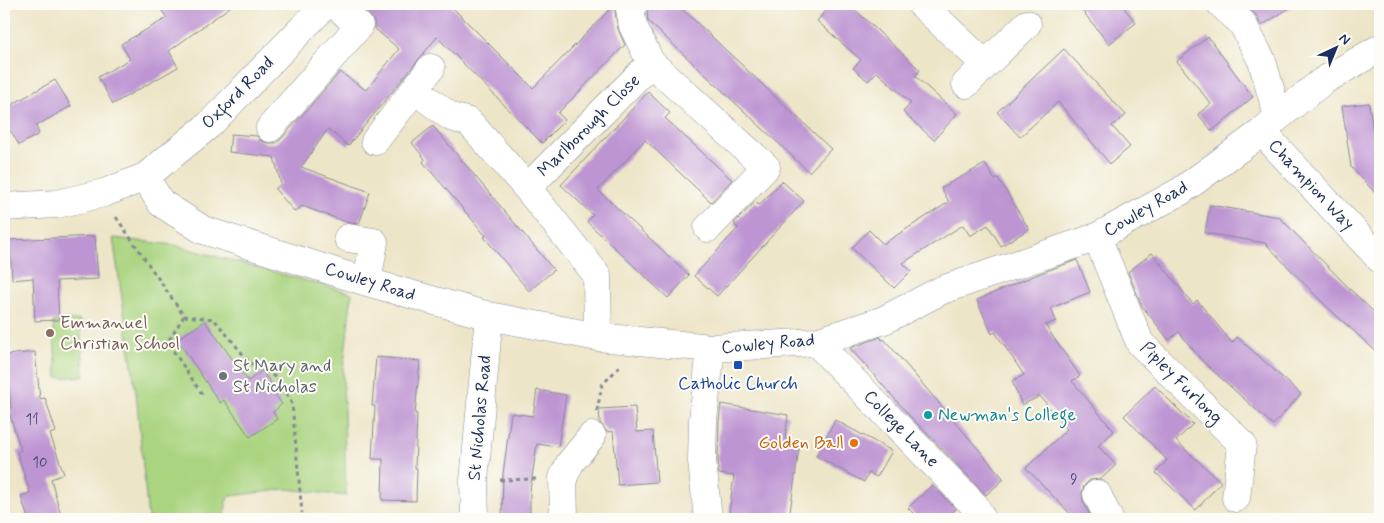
<svg xmlns="http://www.w3.org/2000/svg" width="1384" height="523" viewBox="0 0 1384 523" font-family="Mynerve,sans-serif">
	<style>
		.green { fill: #aad480; stroke: #62826f }
		.building { fill: #be95d3 }
		.lines { fill: none; stroke-linecap: round; stroke-linejoin: round }
		.minor-casing { stroke: #848a92; stroke-width: 29 }
		.path { stroke: #848a92; stroke-width: 3; stroke-dasharray: 4 4; stroke-linecap: butt }
		.minor { stroke: #fff; stroke-width: 28 }
		.education-dot { fill: #8d6e63; stroke: #fdfcf7; stroke-width: 2 }
		.transit-dot { fill: #1a4fb4; stroke: #fdfcf7; stroke-width: 2 }
		.worship-dot { fill: #6b7280; stroke: #fdfcf7; stroke-width: 2 }
		.culture-dot { fill: #0f9aa8; stroke: #fdfcf7; stroke-width: 2 }
		.food-dot { fill: #e8710a; stroke: #fdfcf7; stroke-width: 2 }
		.labels { text-anchor: middle; dominant-baseline: central; stroke-width: 4; stroke-linejoin: round; paint-order: stroke }
		.number-label { font-size: 15px; fill: #44487b }
		.street-label { font-size: 18px; fill: #1b2f5e; stroke: #fdfcf7 }
		.education-label { font-size: 18px; fill: #785e54; stroke: #fdfcf7; text-anchor: start }
		.worship-label { font-size: 18px; fill: #5b616d; stroke: #fdfcf7; text-anchor: start }
		.transit-label { font-size: 18px; fill: #164399; stroke: #fdfcf7 }
		.culture-label { font-size: 18px; fill: #0d838f; stroke: #fdfcf7; text-anchor: start }
		.food-label { font-size: 18px; fill: #c56008; stroke: #fdfcf7; text-anchor: end }
	</style>
	<rect width="100%" height="100%" fill="#fdfcf7"/>
	<filter id="ink" filterUnits="userSpaceOnUse"><feTurbulence type="fractalNoise" baseFrequency=".02" numOctaves="2"/><feDisplacementMap in="SourceGraphic" scale="10" xChannelSelector="R" yChannelSelector="G"/><feConvolveMatrix kernelMatrix="1 2 1 2 8 2 1 2 1" color-interpolation-filters="sRGB"/></filter>
	<filter id="wash" filterUnits="userSpaceOnUse"><feTurbulence type="fractalNoise" baseFrequency=".0096" numOctaves="4" result="noise"/><feDisplacementMap in="SourceGraphic" scale="20" xChannelSelector="R" yChannelSelector="G"/><feGaussianBlur stdDeviation="1.12" result="paint"/><feColorMatrix in="noise" values="0 0 0 0 0 0 0 0 0 0 0 0 0 0 0 0 0 1.4 0 .05"/><feComposite in="paint" operator="in"/></filter>
	<g filter="url(#wash)">
		<rect width="100%" height="100%" fill="#ede5c7"/>
		<path class="green" d="M113 238 174 245 352 293 343 371 346 496 287 489 231 496 226 501 225 519H148L136 393Z
			M80 320 84 376 57 378 53 322Z"/>
		<g id="blocks">
			<path class="building" d="M157 4H234L169 51 178 67 113 104 98 77 130 59 121 44 167 18Z
				M358 4H449L533 88 615 4V12L618 29 625 45 558 113 565 120 542 143 437 37 348 146 328 129 301 167 370 192 359 224 349 223 302 206 295 212 275 189 281 184 274 157 229 152 231 134 257 136 260 140 267 143H276L282 138 340 72 366 90 399 49 374 28V21L370 15Z
				M649 4H677L831 149 809 172 648 21 647 13Z
				M832 4H849L920 70 915 76 957 114 934 140 903 112 911 103 877 72 868 81 853 68 861 60 817 21Z
				M1077 4H1121L1136 23 1109 44Z
				M1244 4H1296L1261 26 1256 15Z
				M1208 37 1253 97 1212 131 1198 114 1211 104 1177 61Z
				M1064 49 1126 115 1112 126 1130 147 1110 164 1058 102 1020 137 997 112Z
				M55 80 71 106 36 126 39 134 19 145 11 131 4 134V109Z
				M648 92 670 113 665 118 732 180 711 202 645 140 598 190 689 275 668 298 587 222 593 215 561 185Z
				M1369 103 1380 183V198L1351 167 1342 106Z
				M433 126 554 270 529 291 484 237 486 236 423 162 425 159 412 143Z
				M985 164 995 180 998 178 1029 229 1001 246 988 225 970 236 963 225 903 263 911 271 894 288 852 248 869 230 883 244 949 202 941 188Z
				M782 181 804 201 717 296 694 276 738 228 734 223 755 202 759 205Z
				M1210 205 1279 217 1354 293 1380 318V355L1325 305 1265 243 1205 233Z
				M95 236 98 279 57 281 59 320 35 321 33 278 12 280 10 240Z
				M1152 253 1193 304 1197 300 1232 343 1237 337 1301 394 1273 425 1201 360 1179 332 1169 340 1142 306 1128 272Z
				M1077 260 1090 292 1051 308 1056 321 1045 325 1080 376 1072 381 1114 431 1098 446 1116 465 1101 479 1090 480 1084 486 1082 492 1083 501 1092 519H1075L1026 468 1067 429 1040 396 1022 405 1012 381 1024 375 995 332 992 334 977 300 1038 274Z
				M205 321 248 381 262 371 276 390 273 392 282 404 273 412 277 419 250 437 224 400 220 403 177 339Z
				M881 337 882 340 884 339 1004 479 986 495 909 415 850 348Z
				M35 352 40 399 45 398 56 432 50 434 64 474 51 479 62 519H28L21 496 30 493 17 452 21 450 8 409 11 408 6 355Z
				M376 357 420 361 415 414H417L415 468H417L416 501 382 500 383 459H372L375 406H372Z
				M1155 386 1193 424 1176 441 1221 482 1196 510 1156 473 1167 460 1124 416Z
				M537 390 566 395 558 447 537 444 530 491V519H502L503 474 511 413 533 416Z
				M721 404 788 415 785 439 800 442 789 519H744L745 515 729 512 734 476 719 474 718 460 719 421Z
				M635 407 637 432 653 431 657 482 618 485 613 431 607 432 600 423 599 409Z
				M835 420 892 451 877 477 869 473 864 482 816 456Z
				M932 485 956 509 946 519H919L908 508Z"/>
		</g>
	</g>
	<g filter="url(#ink)">
		<use href="#blocks" fill-opacity="0" stroke="#848a92" stroke-width="1"/>
		<g class="lines">
			<g class="minor-casing">
				<path id="minor" d="M634 4 630 9 633 26 651 63
					M921 4 985 64
					M1221 4 1242 23 1262 61 1278 117
					M966 84 1027 24
					M415 90 451 117 469 122 527 188 597 275 598 337
					M270 128 359 26 335 4
					M1262 132 1380 259
					M375 141 431 68
					M145 177 161 203 203 230 367 282 489 316 598 337 711 348 816 342 884 320 942 290 1097 237 1181 191 1262 132 1278 117 1323 81 1380 48
					M527 188 651 63 766 167 708 228
					M4 207 57 204 104 193 145 177 209 125 326 4
					M1097 237 1140 343 1242 444 1236 498
					M348 238 374 242 367 282
					M816 342 975 506 982 519
					M1097 494 1109 519
					M475 519 474 481 489 316
					M564 519 563 478 570 463 592 436
					M708 519 702 461 703 420 711 348"/>
			</g>
			<path class="path" d="M116 217 184 316 214 319 250 363 261 368 278 379 292 404 302 513
				M184 316 169 340 172 349 204 397
				M597 411 602 385 621 365
				M500 480 536 479"/>
			<use href="#minor" class="minor"/>
		</g>
	</g>
	<circle class="education-dot" cx="50" cy="333" r="5"/>
	<rect class="transit-dot" x="733" y="360" width="10" height="10" rx="2.5"/>
	<circle class="worship-dot" cx="223" cy="376" r="5"/>
	<circle class="culture-dot" cx="928" cy="415" r="5"/>
	<circle class="food-dot" cx="854" cy="443" r="5"/>
	<g class="labels">
		<g class="number-label">
			<text x="32" y="420">11</text>
			<text x="40" y="463">10</text>
			<text x="1074" y="480">9</text>
		</g>
		<g class="street-label">
			<text transform="translate(238 93) rotate(-45)">Oxford Road</text>
			<text transform="translate(589 126) rotate(-45)">Marlborough Close</text>
			<text transform="translate(1311 185) rotate(47)">Champion Way</text>
			<text transform="translate(1146 209) rotate(-30)">Cowley Road</text>
			<text transform="translate(370 282) rotate(17)">Cowley Road</text>
			<text transform="translate(768 344) rotate(-5)">Cowley Road</text>
			<text transform="translate(1181 383) rotate(45)">Pipley Furlong</text>
			<text transform="translate(480 418) rotate(-85)">St Nicholas Road</text>
			<text transform="translate(901 429) rotate(46)">College Lane</text>
		</g>
		<g class="education-label">
			<text x="60" y="323">Emmanuel<tspan x="60" dy="21">Christian School</tspan></text>
		</g>
		<g class="worship-label">
			<text x="233" y="366">St Mary and<tspan x="233" dy="21">St Nicholas</tspan></text>
		</g>
		<g class="transit-label">
			<text x="738" y="384">Catholic Church</text>
		</g>
		<g class="culture-label">
			<text x="938" y="415">Newman's College</text>
		</g>
		<g class="food-label">
			<text x="844" y="443">Golden Ball</text>
		</g>
	</g>
	<rect width="1384" height="523" fill="none" stroke="#fdfcf7" stroke-width="20"/>
	<g transform="translate(1336 48) rotate(44)" stroke="#fdfcf7" stroke-width="4" paint-order="stroke">
	<path d="M0-4L9 19L0 12L-9 19Z" fill="#1b2f5e"/>
	<text y="-8" font-size="14" font-weight="bold" text-anchor="middle" fill="#1b2f5e">N</text>
	</g>
</svg>
